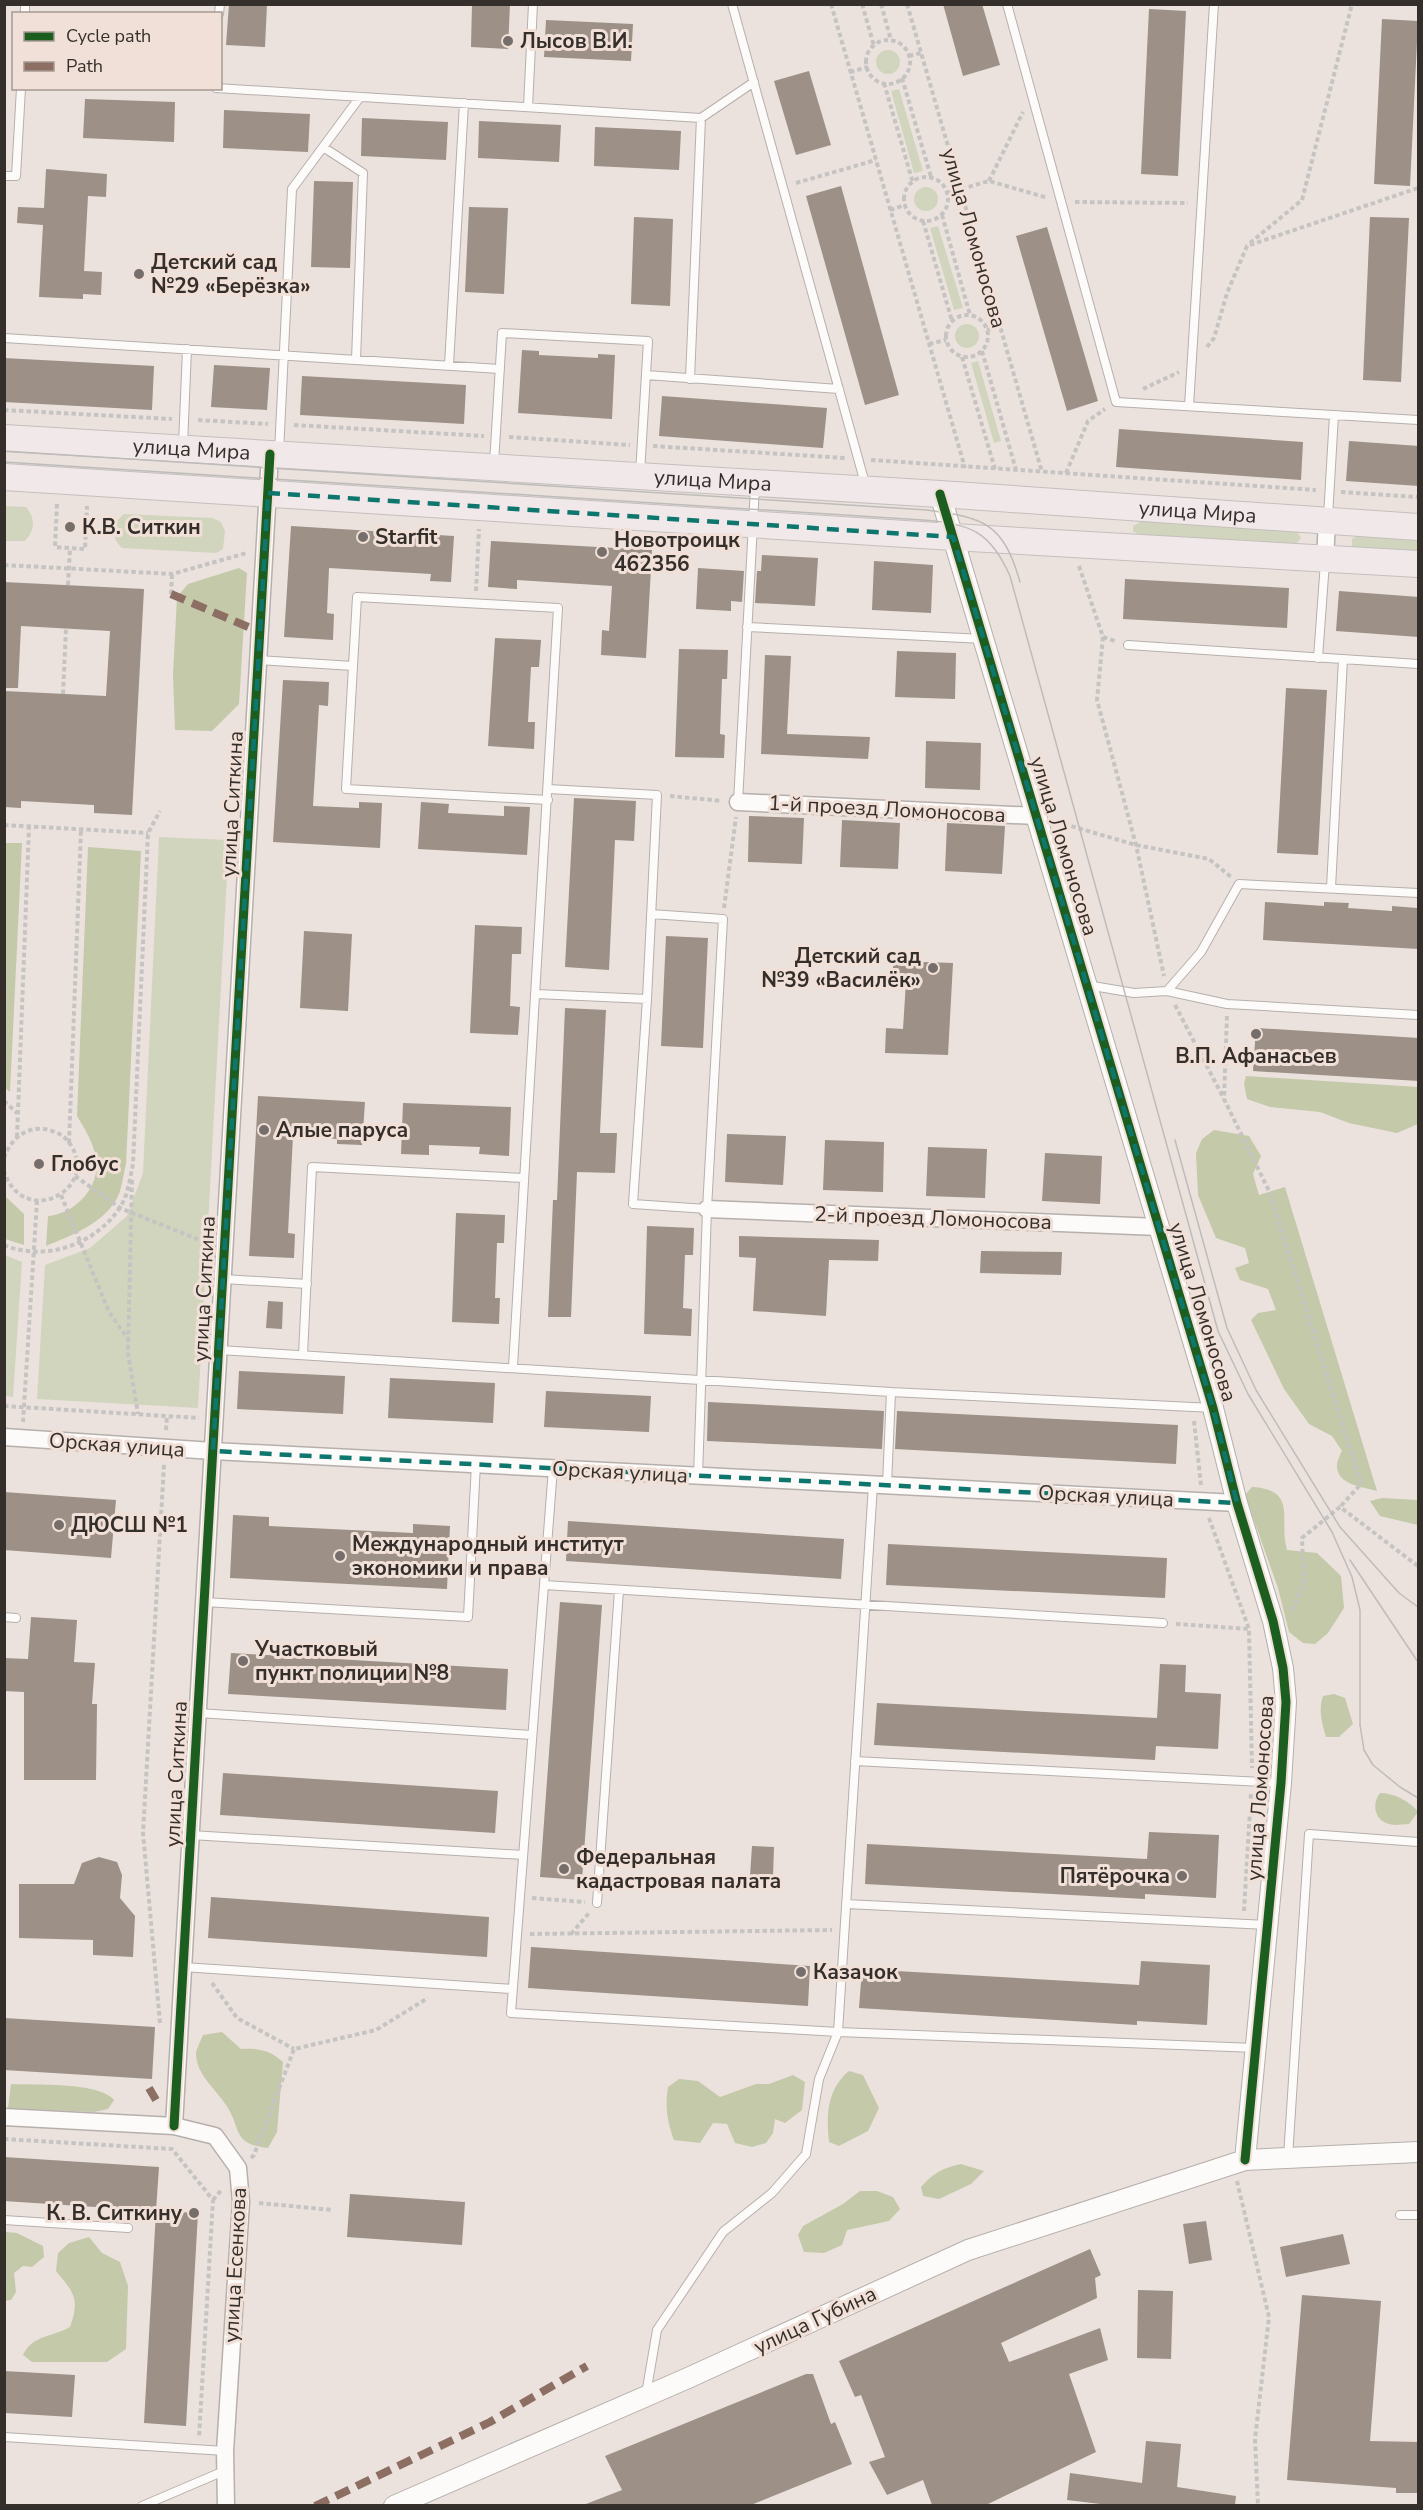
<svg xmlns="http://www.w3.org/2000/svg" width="1423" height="2510" viewBox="0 0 1423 2510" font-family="'Nunito Sans',sans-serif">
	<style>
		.green { fill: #d2d5bd }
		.forest { fill: #c4c9a9 }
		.building { fill: #9c9087 }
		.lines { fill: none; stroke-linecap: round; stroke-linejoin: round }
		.service-casing { stroke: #b6afab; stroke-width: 10 }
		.minor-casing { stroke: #b6afab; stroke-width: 19 }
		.tertiary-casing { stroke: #b6afab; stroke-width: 22 }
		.primary-casing { stroke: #c4bfbd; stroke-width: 28 }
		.path { stroke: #c6c4c3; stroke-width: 4; stroke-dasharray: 4.5 3; stroke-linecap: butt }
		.service { stroke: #fcfbfa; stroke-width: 8 }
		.minor { stroke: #fcfbfa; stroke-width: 16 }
		.tertiary { stroke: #fcfbfa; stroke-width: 20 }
		.primary { stroke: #f1e8ea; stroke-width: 26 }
		.tram { stroke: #bebcba; stroke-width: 1.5 }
		.quiet { stroke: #8d6e63; stroke-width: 8; stroke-dasharray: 15 8; stroke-linecap: butt }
		.cycleway-casing { stroke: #f1e0d7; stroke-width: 13 }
		.cycleway { stroke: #1b5e20; stroke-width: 9 }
		.marked { fill: none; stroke: #0f766e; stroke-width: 4.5; stroke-dasharray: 12 8; stroke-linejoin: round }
		.poi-dot { fill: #756e6a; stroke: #f1e0d7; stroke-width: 2 }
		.labels { text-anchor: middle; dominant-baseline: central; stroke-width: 6; stroke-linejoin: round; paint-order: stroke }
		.poi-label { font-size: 21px; font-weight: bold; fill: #352f2c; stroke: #f1e0d7; text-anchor: start }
		.street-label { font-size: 21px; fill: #352f2c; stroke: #f1e0d7 }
	</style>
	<rect width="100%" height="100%" fill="#ebe2dd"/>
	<path class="green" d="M876 62a12 12 0 1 1 24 0a12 12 0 1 1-24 0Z
		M899 89 923 171 914 173 891 91Z
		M914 199a12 12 0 1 1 24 0a12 12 0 1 1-24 0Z
		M938 226 963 308 954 310 930 228Z
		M955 336a12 12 0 1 1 24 0a12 12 0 1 1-24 0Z
		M978 361 1001 441 994 443 971 363Z
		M5 506 26 507C36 519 35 530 25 541H5Z
		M124 514 213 518 221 522 225 531 223 549 216 553 122 548C110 537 112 523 124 514Z
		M1142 521 1296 530 1301 538 1295 545 1141 536 1133 531V526Z
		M1359 534 1418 537V554L1354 549 1352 547V539Z
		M159 837 229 840 198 1408 37 1399 45 1265 90 1248 127 1216 143 1173Z
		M5 1255 22 1262 13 1397 5 1396Z"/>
	<path class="forest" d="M239 568 247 573 239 704 212 731 175 730 173 675 177 597 188 584Z
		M5 843H22L10 1092 4 1087Z
		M88 847 141 851 126 1164C123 1175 122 1191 116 1200 102 1224 70 1236 46 1246L48 1216C75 1214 101 1187 96 1158 93 1142 85 1129 77 1116Z
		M1246 1076 1418 1087V1124L1397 1133 1349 1123 1320 1112 1270 1107 1247 1099 1244 1084Z
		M1214 1130 1249 1136 1261 1156 1253 1174 1259 1195 1285 1187 1377 1491C1363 1487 1337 1485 1337 1466 1337 1461 1340 1455 1342 1451L1332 1436 1309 1424 1284 1389 1251 1320 1258 1313 1276 1310 1268 1289 1240 1280 1235 1268 1249 1263 1245 1248 1216 1238 1198 1195 1196 1153 1202 1139Z
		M5 1196 24 1214V1245L5 1239Z
		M1252 1487C1299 1490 1278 1520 1287 1550L1317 1553 1341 1576 1344 1608 1328 1633 1315 1644 1303 1643 1289 1632 1278 1588 1245 1495Z
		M1382 1498 1418 1500V1525L1380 1516 1370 1501Z
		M1334 1694 1345 1698 1353 1724 1339 1737H1326C1322 1723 1318 1711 1323 1696Z
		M1380 1793C1394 1793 1410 1801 1418 1812L1409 1824C1403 1824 1395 1826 1389 1824 1375 1821 1371 1804 1380 1793Z
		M222 2032 241 2049C258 2048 270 2050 283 2062L277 2132 268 2148C231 2144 242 2128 226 2105 216 2089 196 2075 196 2053 197 2048 201 2040 203 2035Z
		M849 2071 863 2075 879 2108 868 2131 839 2146 829 2142C826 2116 827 2089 849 2071Z
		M793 2075 805 2082 802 2110 785 2123 775 2119 773 2133 766 2143 752 2147 735 2143 727 2124 713 2123 700 2143 674 2140C667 2122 665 2106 668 2087L679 2079 698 2081 720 2097 756 2084H769Z
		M11 2084C35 2085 100 2082 114 2100L108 2109 94 2112 8 2108Z
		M961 2164 984 2171 971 2184 939 2199 923 2196 921 2187C933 2173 943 2168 961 2164Z
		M860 2191H877L893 2197 900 2209 889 2221 847 2230 842 2245 824 2253 804 2252 798 2235 803 2226 843 2204Z
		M5 2232 17 2233 43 2246 44 2257 32 2267 23 2266 14 2273 16 2292 11 2300 5 2301Z
		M89 2237 102 2253 120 2262 128 2286 126 2349 107 2362H32L23 2355C32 2335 53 2337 70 2327 80 2298 74 2293 56 2271L58 2253 69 2243Z"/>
	<path class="building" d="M229 4H267L265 47 226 45Z
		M472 4H510L508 49 471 47Z
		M943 4H982L1000 65 963 76Z
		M1149 9 1186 11 1178 176 1141 174Z
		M1382 19 1418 21 1410 186 1374 184Z
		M546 20 633 24 631 61 544 57Z
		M809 71 831 145 796 155 774 81Z
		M85 99 175 102 174 142 83 138Z
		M224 110 310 114 308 152 223 148Z
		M362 118 448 122 446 160 361 156Z
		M479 121 561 125 559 162 478 158Z
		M595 127 681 131 679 170 594 166Z
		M46 169 107 174 106 197 88 196 84 271 102 272 101 295 83 294V299L39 297 43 225 17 223 18 207 44 208Z
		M314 181 353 182 350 268 311 267Z
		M841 186 899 395 865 405 806 196Z
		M469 207 508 208 504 294 465 292Z
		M634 217 673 219 670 306 631 304Z
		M1370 217 1409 218 1401 382 1363 380Z
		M1047 227 1098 401 1067 411 1016 236Z
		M522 350 539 351V355L598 358V354L615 355 612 419 518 413Z
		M4 358 154 366 152 410 4 402Z
		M214 365 270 368 267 410 211 407Z
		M302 376 466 385 464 424 300 415Z
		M662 396 827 408 823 448 659 436Z
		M1119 429 1303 442 1301 480 1116 467Z
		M1349 441 1419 446V486L1346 481Z
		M291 526 454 536 451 582 430 581 431 574 329 568 327 613 334 614 333 640 284 637Z
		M491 541 652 550 646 658 601 655 602 630 609 631 612 586 517 580V589L488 587Z
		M762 555 818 558 815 606 755 603 757 571H761Z
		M874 561 933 565 931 613 872 610Z
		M698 568 744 571 742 602 731 601V611L696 609Z
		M1125 579 1289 588 1287 628 1123 619Z
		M4 582 144 589 132 815 94 813V805L21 801V808L4 807V691L106 696 110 631 21 626 18 688H4Z
		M1339 591 1419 597V637L1336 631Z
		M495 638 541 640 539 667H531L528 722H535L534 749 488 746Z
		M679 649 728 650 727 679H722L720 734 725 735 724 758 675 757Z
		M897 651 956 653 955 699 895 697Z
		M765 655 791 656 787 734 870 737 868 759 761 754Z
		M283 680 329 682 328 706 319 705 313 806 359 808V802L382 803 380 848 273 842Z
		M1286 688 1327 690 1318 855 1277 853Z
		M926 741 981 743 980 790 925 788Z
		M574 798 636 801 634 841 615 840 609 970 565 967Z
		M421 802 449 804 448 813 504 816V806L530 807 527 855 418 849Z
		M749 816 804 818 802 864 748 862Z
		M842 820 900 823 898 869 840 867Z
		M947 823 1005 826 1002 874 945 871Z
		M1265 902 1324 906V902L1349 903 1348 908 1392 911V906L1417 908 1419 949 1263 940Z
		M475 925 522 927 521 954H512L510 1006 520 1007 518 1035 470 1033Z
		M304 931 352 934 348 1011 300 1008Z
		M666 936 708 938 703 1048 661 1046Z
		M893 961 953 963 948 1055 885 1053 886 1028 903 1029 906 982 893 981Z
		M565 1008 606 1010 600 1133H617L615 1173 577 1172 571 1317H548L553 1200H557Z
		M1256 1028 1419 1038V1081L1253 1071Z
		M258 1096 365 1102 362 1145 337 1144V1139L293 1136 288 1233 295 1234 294 1258 249 1256Z
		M403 1103 511 1107 509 1156 479 1154 480 1147 429 1145V1155L401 1154Z
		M727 1134 786 1136 783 1185 725 1182Z
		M825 1140 884 1142 883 1192 823 1190Z
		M928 1147 987 1149 985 1198 926 1196Z
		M1045 1153 1102 1156 1100 1204 1042 1201Z
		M456 1213 505 1215 504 1243H497L495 1298H500L499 1324 452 1322Z
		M647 1226 694 1228 693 1255H685L683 1308 692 1309 691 1336 644 1334Z
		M739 1236 879 1240 878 1261 829 1260 826 1316 753 1311 756 1258 739 1257Z
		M981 1251 1062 1252 1061 1275 980 1273Z
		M268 1301 283 1302 282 1329 266 1328Z
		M239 1371 345 1376 343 1414 237 1409Z
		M390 1378 495 1383 493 1423 388 1418Z
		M546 1391 651 1396 649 1432 544 1427Z
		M708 1402 884 1411 882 1449 707 1441Z
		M897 1411 1178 1425 1176 1464 895 1449Z
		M4 1492 116 1500 111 1558 4 1550Z
		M233 1515 269 1517V1526L413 1533V1524L450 1526 447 1589 230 1578Z
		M568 1521 844 1539 841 1579 566 1561Z
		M888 1544 1167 1558 1165 1598 886 1585Z
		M560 1602 602 1605 582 1880 540 1877Z
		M31 1617 77 1620 74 1662 95 1663 92 1704H97L96 1780H24V1692L4 1691V1658L28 1659Z
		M231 1653 508 1669 506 1710 228 1694Z
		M1160 1664 1186 1665 1185 1692 1221 1694 1218 1749 1156 1746 1155 1760 874 1745 877 1703 1157 1718Z
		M223 1773 498 1791 495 1833 220 1815Z
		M1149 1832 1219 1835 1216 1898 1145 1894V1899L865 1884 867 1844 1147 1859Z
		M752 1846 774 1847 773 1877 750 1876Z
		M99 1857 117 1862 122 1875 120 1898 135 1916 133 1957 93 1955V1940L19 1938V1884H74L82 1863Z
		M211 1897 489 1917 487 1957 208 1938Z
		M531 1947 810 1966 808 2006 528 1988Z
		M1141 1961 1210 1965 1207 2025 1137 2021V2025L859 2008 862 1969 1139 1985Z
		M4 2018 155 2027 152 2079 4 2070Z
		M4 2157 159 2167 156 2211 4 2201Z
		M350 2194 465 2202 462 2245 347 2237Z
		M156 2211 198 2213 186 2426 144 2423Z
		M1206 2221 1212 2260 1189 2264 1183 2224Z
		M1343 2234 1350 2264 1286 2277 1280 2247Z
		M1090 2249 1101 2275 1095 2278 1097 2298 1001 2343 1009 2362 1100 2328 1108 2360 1069 2374 1096 2452 986 2505H932L923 2480 887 2495 869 2462 885 2457 861 2395 855 2397 839 2361Z
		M1138 2290 1173 2291 1171 2359 1137 2358Z
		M1302 2295 1381 2301 1370 2441 1419 2442V2493H1396V2488L1287 2480Z
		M4 2371 75 2375 72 2417 4 2413Z
		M806 2374H813L831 2424 835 2422 852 2464 751 2505H586V2504L622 2490 605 2456Z
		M1146 2441 1181 2444 1177 2487 1236 2496 1235 2505H1109L1067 2500 1070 2473 1142 2483Z"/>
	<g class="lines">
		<g class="service-casing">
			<path id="service" d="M732 4 866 487
				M1007 4 1116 402 1418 420
				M25 14V4
				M219 14 220 4
				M216 88 701 118 754 82
				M528 107 533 4
				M323 147 363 173 356 360
				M4 176H16L21 88
				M4 338 500 369
				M449 365 464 103
				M646 375 839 389
				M690 379 701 118
				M1189 406 1214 4
				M183 445 187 349
				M279 452 292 189 360 97
				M494 464 502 333 648 341 640 473
				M1328 517 1334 415
				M747 627 983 639
				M1128 645 1418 664
				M1318 658 1325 562
				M258 660 353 666 357 597 558 608 513 1367
				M353 666 346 789 548 800
				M738 802 755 487
				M1331 888 1343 659
				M1087 985 1134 993 1167 991 1227 1004 1418 1015
				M1167 991 1201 952 1239 884 1418 893
				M536 994 647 999 657 795 548 789
				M647 999 633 1204 707 1209 723 919 651 914
				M223 1279 307 1284
				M219 1350 891 1392 887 1485
				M303 1355 312 1167 524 1178
				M891 1392 1213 1408
				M553 1468 511 2013 838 2032 819 2079 806 2154 772 2193 723 2232 657 2330 646 2394
				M698 1476 707 1209
				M873 1485 838 2032 1256 2048
				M544 1585 1163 1623
				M204 1602 468 1617 476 1464
				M4 1617 16 1618
				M198 1713 532 1735
				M855 1761 1280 1783
				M191 1835 523 1855
				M597 1903 619 1590
				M846 1904 1267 1925
				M183 1967 512 1989
				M1288 2157 1309 1834 1418 1842
				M1400 2215H1418
				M4 2220 128 2228
				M4 2437 225 2451
				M142 2506 224 2471"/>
		</g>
		<g class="minor-casing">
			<path id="minor" d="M1325 560 1327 521
				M738 802 1036 816
				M707 1209 1159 1227
				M4 1437 213 1451 1237 1503
				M4 2117 174 2126 215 2136 238 2168 241 2202 225 2451 226 2506
				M174 2126 270 454"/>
		</g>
		<g class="tertiary-casing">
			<path id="tertiary" d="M940 494 1213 1408 1237 1503 1273 1621 1283 1668 1286 1702 1281 1783 1245 2160
				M394 2506 688 2378 968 2250 1245 2160 1418 2152"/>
		</g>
		<g class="primary-casing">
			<g id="primary">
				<path id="s1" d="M4 438 940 494 1418 527"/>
				<path d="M4 477 953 537 1418 564"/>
			</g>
		</g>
		<path class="path" d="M831 4 965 468
			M862 4 874 46
			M881 4 891 40
			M907 4 1042 472
			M866 62a22 22 0 1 1 44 0a22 22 0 1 1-44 0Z
			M909 56 921 53
			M850 72 868 67
			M902 78 931 177
			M884 83 913 183
			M904 199a22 22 0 1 1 44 0a22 22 0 1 1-44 0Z
			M989 181 1023 112
			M796 183 876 160
			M947 193 989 181 1048 198
			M1075 202 1188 203
			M890 210 905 205
			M942 215 970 315
			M923 221 952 321
			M1250 243 1302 200 1352 4
			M946 336a21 21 0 1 1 42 0a21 21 0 1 1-42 0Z
			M987 330 1000 326
			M929 344 946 340
			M1207 347 1214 338 1227 293 1247 246 1418 188
			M982 351 1016 470
			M962 357 995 469
			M1143 389 1179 372
			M4 410 172 419
			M198 420 268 424
			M294 425 484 436
			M509 437 630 445
			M653 446 846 458
			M871 460 1316 490
			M1066 473 1088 421 1105 409
			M1341 492 1418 497
			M57 504 55 547 85 549 87 506
			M4 565 172 574 247 553
			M1079 566 1103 637 1115 641
			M68 585 70 548
			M476 591 479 529
			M171 594 172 574
			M1103 637 1097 700 1136 845 1164 976
			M63 694 66 628
			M670 796 722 801
			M1057 822 1136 845 1209 859 1231 877
			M4 825 148 833
			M724 908 736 817
			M1175 1005 1223 1097
			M1227 1016 1224 1099 1270 1193 1361 1484 1340 1507
			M4 1101 17 1113
			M17 1137 29 827
			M69 1143 81 830
			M4 1158C12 1136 31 1122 55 1132 63 1135 68 1140 72 1147 97 1191 23 1229 4 1171
			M75 1176 120 1208 207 1243
			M132 1180 128 1353 138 1414
			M61 1195 109 1312 128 1339
			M4 1245C45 1262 94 1245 119 1209 128 1196 130 1179 133 1164L148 833 160 811
			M4 1406 199 1418
			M1194 1421 1201 1485
			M23 1422 37 1201
			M166 1430 167 1416
			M1209 1518 1249 1629 1252 1768
			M1291 1610 1304 1586 1302 1538 1340 1507 1418 1566
			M1176 1624 1249 1629
			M532 1898 585 1902
			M1244 1911 1251 1793
			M530 1934 832 1930
			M571 1934 589 1913
			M212 1983 237 2018 294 2049
			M160 2023 143 1833 164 1464
			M4 2139 172 2149 213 2200 199 2437
			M251 2158 254 2155 294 2049 376 2030 428 1998
			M1237 2181 1269 2317 1255 2439 1258 2506
			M213 2200 222 2189
			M259 2203 333 2210"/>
		<use href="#service" class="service"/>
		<use href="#minor" class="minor"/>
		<use href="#tertiary" class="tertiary"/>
		<use href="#primary" class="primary"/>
		<path class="tram" d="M4 451 927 510C985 518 1003 523 1020 582
			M4 462 923 520C971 524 990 531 1010 576L1218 1331 1248 1394 1332 1532 1352 1577 1360 1610V1725L1364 1750 1373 1765 1400 1787 1418 1798
			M1175 1140 1227 1328 1256 1390 1340 1527 1399 1593 1418 1607
			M1350 1560 1418 1662"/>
		<path class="quiet" d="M171 594 260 632
			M149 2088 156 2100
			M315 2506 490 2422 587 2366"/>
		<g class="cycleway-casing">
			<path id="cycleway" d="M940 494 1213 1408 1237 1503 1273 1621 1283 1668 1286 1702 1281 1783 1245 2160
				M174 2126 270 454"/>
		</g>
		<use href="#cycleway" class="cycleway"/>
	</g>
	<path class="marked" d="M268 493 953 537 1213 1408 1237 1503 213 1451Z"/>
	<g class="poi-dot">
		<circle cx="508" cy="41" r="6"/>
		<circle cx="139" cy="274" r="6"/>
		<circle cx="70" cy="527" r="6"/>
		<circle cx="363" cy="537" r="6"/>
		<circle cx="602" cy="552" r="6"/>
		<circle cx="933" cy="968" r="6"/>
		<circle cx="1256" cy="1034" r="6"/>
		<circle cx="264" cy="1130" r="6"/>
		<circle cx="39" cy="1164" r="6"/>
		<circle cx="59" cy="1525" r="6"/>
		<circle cx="340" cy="1556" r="6"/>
		<circle cx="243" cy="1661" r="6"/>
		<circle cx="564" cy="1869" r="6"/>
		<circle cx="1182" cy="1876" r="6"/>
		<circle cx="801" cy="1972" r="6"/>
		<circle cx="194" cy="2213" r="6"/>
	</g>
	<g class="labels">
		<g class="poi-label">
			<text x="520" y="41">Лысов В.И.</text>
			<text x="151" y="262">Детский сад<tspan x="151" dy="24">№29 «Берёзка»</tspan></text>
			<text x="82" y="527">К.В. Ситкин</text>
			<text x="375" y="537">Starfit</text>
			<text x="614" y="540">Новотроицк<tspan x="614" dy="24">462356</tspan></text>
			<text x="921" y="956" text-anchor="end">Детский сад<tspan x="921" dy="24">№39 «Василёк»</tspan></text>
			<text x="1256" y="1056" text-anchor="middle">В.П. Афанасьев</text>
			<text x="276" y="1130">Алые паруса</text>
			<text x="51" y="1164">Глобус</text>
			<text x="71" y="1525">ДЮСШ №1</text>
			<text x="352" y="1544">Международный институт<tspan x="352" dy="24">экономики и права</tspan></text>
			<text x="255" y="1649">Участковый<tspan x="255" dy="24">пункт полиции №8</tspan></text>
			<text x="576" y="1857">Федеральная<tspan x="576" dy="24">кадастровая палата</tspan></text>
			<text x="1170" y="1876" text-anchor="end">Пятёрочка</text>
			<text x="813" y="1972">Казачок</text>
			<text x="182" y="2213" text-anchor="end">К. В. Ситкину</text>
		</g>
		<g class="street-label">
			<text transform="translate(974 238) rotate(74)">улица Ломоносова</text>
			<text stroke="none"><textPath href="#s1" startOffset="188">улица Мира</textPath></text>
			<text stroke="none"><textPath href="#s1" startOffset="710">улица Мира</textPath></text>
			<text stroke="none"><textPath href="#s1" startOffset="1196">улица Мира</textPath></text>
			<text transform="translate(232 804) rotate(-87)">улица Ситкина</text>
			<text transform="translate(887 809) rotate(3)">1-й проезд Ломоносова</text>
			<text transform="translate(1064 846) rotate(73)">улица Ломоносова</text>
			<text transform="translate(933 1218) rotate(2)">2-й проезд Ломоносова</text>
			<text transform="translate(204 1289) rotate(-87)">улица Ситкина</text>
			<text transform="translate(1203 1312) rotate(73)">улица Ломоносова</text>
			<text transform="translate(117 1445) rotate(4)">Орская улица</text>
			<text transform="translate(620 1472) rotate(3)">Орская улица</text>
			<text transform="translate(1106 1496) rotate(3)">Орская улица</text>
			<text transform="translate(176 1774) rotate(-87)">улица Ситкина</text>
			<text transform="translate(1260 1788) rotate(-86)">улица Ломоносова</text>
			<text transform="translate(235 2265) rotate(-87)">улица Есенкова</text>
			<text transform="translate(815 2320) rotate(-25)">улица Губина</text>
		</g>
	</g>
	<rect width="1423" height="2510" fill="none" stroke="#352f2c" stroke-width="12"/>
	<rect x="12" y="12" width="210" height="78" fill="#f1e0d7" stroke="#a69993" stroke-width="1.5"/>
	<rect x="24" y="32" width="30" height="9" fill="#1b5e20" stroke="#a69993" stroke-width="1.5"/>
	<text x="66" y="42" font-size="18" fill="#352f2c">Cycle path</text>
	<rect x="24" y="62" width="30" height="9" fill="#8d6e63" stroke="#a69993" stroke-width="1.5"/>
	<text x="66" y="72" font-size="18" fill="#352f2c">Path</text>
</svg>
